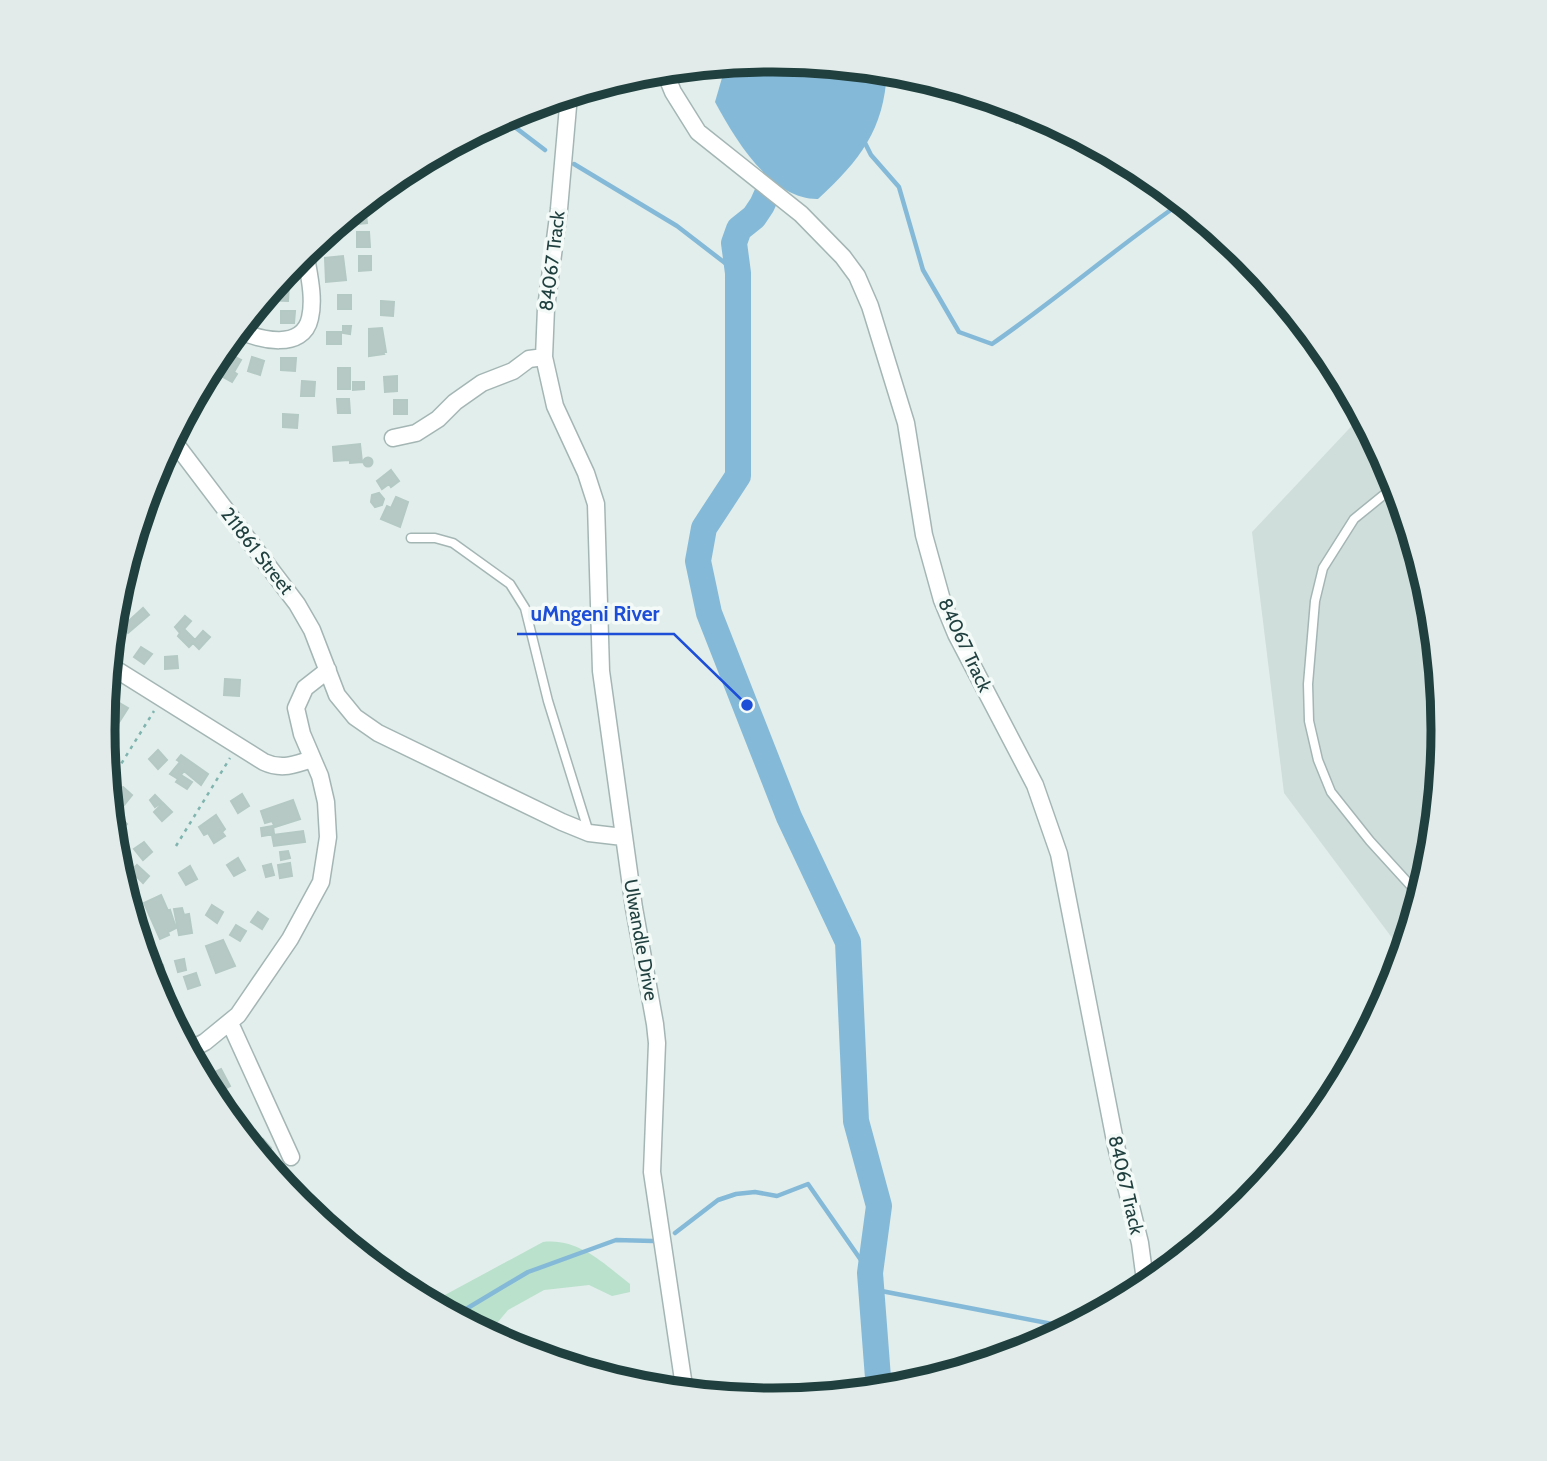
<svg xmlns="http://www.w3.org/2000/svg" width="1547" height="1461" viewBox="0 0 1547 1461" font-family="Cabin,sans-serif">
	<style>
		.built { fill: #d0dedb }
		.green { fill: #b9e1cc }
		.water { fill: #85b9d8 }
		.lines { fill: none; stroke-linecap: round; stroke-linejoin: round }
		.stream { stroke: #85b9d8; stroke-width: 4.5 }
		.river { stroke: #85b9d8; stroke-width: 26 }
		.building { fill: #b7c9c5; stroke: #b4c8c4; stroke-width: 2 }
		.lane-casing { stroke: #a4b6b4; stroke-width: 11 }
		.street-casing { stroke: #a4b6b4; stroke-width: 19 }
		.path { stroke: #7fb4af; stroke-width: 2.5; stroke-dasharray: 3.5 5; stroke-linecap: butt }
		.lane { stroke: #fff; stroke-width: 8 }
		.street { stroke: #fff; stroke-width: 16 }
		.labels { text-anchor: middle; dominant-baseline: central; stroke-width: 7; stroke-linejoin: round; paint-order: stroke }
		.street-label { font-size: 19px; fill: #20403f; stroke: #f3faf8 }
		.rim { fill: none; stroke: #20403f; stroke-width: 9 }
		.leader { fill: none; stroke: #1d4ed8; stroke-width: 2.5 }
		.callout-dot { fill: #1d4ed8; stroke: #f3faf8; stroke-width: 2.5 }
		.callout-label { font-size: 21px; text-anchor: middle; font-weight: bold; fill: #1d4ed8; stroke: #f3faf8; stroke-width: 7; stroke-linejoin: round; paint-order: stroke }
	</style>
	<rect width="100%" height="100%" fill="#e2eeeb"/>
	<path class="built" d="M1362 415 1394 474 1432 600 1444 731 1432 862 1404 954 1284 793 1252 532Z"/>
	<path class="green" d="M543 1242C579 1238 604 1264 630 1284V1292L612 1296 589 1285 544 1290 508 1310 487 1335 417 1297 443 1296Z"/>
	<path class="water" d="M774 60 887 71C884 130 860 160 818 199 771 200 735 139 715 102L726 64Z"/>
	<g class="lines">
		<path class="stream" d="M503 118 545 150
			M864 141 871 155 899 187 923 270 959 332 992 344C1057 299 1117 247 1182 202
			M574 164 677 226 738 273
			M675 1233 718 1200 736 1194 755 1192 777 1196 808 1184 870 1273
			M871 1289 1073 1328
			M448 1314 466 1309 528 1272 616 1240 653 1241"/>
		<path class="river" d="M781 163 762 205 754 217 739 229 734 243 738 273V476L704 528 698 561 709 613 789 817 848 942 856 1121 879 1206 870 1273 879 1391"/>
	</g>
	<path class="building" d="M366 215 367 223 358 224 357 216Z
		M335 226 340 238 327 243 324 235Z
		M357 232H369L370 247H357Z
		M343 256 346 280 326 282 325 258Z
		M359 256H371V270L359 271Z
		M277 284H289L288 301 263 300 273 288H277Z
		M338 295H351V309H338Z
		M381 301 394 302 393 316 381 315Z
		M281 311H295L294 323H281Z
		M343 326H351L350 334 343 333Z
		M382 328 386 352H383L384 354 369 356V329Z
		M327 332H341V344H327Z
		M229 354 241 360 234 372 237 374 232 382 214 372 219 364 223 365Z
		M252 357 264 361 260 375 248 371Z
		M281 358H296L295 371 281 370Z
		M338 368H350V389H338Z
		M397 376V391L385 392 384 377Z
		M302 381 315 382 314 396H301Z
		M353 382H364V389L353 390Z
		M337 399H349L350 413H338Z
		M394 400H407V414H394Z
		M283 414 298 415 297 428 283 427Z
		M360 444 362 462 350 463V460L334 461 333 447Z
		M363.5 462a4.5 4.5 0 1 1 9 0a4.5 4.5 0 1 1-9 0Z
		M391 470 399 481 391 487 389 484 382 489 377 481Z
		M379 493 384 499 382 505 375 507 371 502 372 495Z
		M396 497 408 502 400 527 381 519 387 506 391 508Z
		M143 608 149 615 128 633 122 627Z
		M185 616 191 621 184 629 195 640 203 631 210 637 199 649 193 643 189 647 178 636 180 633 175 627Z
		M141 647 152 654 144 664 134 657Z
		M177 656 178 668 165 669V657Z
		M225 679 240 680 239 696 224 695Z
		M111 698 128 708 109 738 103 735V730L105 708Z
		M158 750 167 760 158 769 149 759Z
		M181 755 208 774 201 785 184 771 181 775 192 782 187 789 176 782 178 779 170 774 180 762 177 760Z
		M123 787 132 795 124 805 114 796Z
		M242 794 249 806 238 813 231 801Z
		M155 795 162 802 155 807 150 800Z
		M293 800 300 819 275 827 272 821 265 823 261 811Z
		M163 803 172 812 162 821 154 812Z
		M216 815 225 829 222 832 225 836 214 843 208 833 204 835 199 827Z
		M121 818 127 824 121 830 115 825Z
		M273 826 274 834 262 836 261 828Z
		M303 831 305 842 274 846 272 835Z
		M144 842 152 852 143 860 134 849Z
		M288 851 290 858 281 860 280 852Z
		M238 858 245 870 234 876 227 865Z
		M290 863 292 876 280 878 278 865Z
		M271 864 274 875 266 877 263 866Z
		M137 865 149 876 143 883 131 871Z
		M190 866 197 879 186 885 179 873Z
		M161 895 168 911 170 910 176 928 168 932 169 935 160 939 144 903Z
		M212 905 223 912 217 923 206 915Z
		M182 908 184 915 189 914 192 933 179 935 174 909Z
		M258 912 268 919 262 929 251 922Z
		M236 925 246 931 240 941 230 935Z
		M223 940 235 966 216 973 206 946Z
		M184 959 186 970 178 972 175 961Z
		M163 965 166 978 154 981 151 967Z
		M196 973 200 985 188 989 184 977Z
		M165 997 167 1002 174 1000 184 1027 176 1030 160 999Z
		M221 1069 230 1086 217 1093 207 1076Z
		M224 1104 237 1120 232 1124 219 1108Z
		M263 1139 271 1148 261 1156 254 1147Z"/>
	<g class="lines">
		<g class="lane-casing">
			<path id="lane" d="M1397 484 1354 519 1323 568 1315 601 1308 684 1309 721 1318 760 1331 792 1370 841 1421 897
				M411 538H435L453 543 510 584 525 608 548 701 589 833"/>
		</g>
		<g class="street-casing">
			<path id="street" d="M664 70 673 92 698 132 801 214 843 257 857 276 870 306 906 423 924 535 942 600 956 634 1035 785 1059 854 1116 1146 1140 1243 1146 1288
				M569 95 559 209 546 308 544 357 555 406 586 473 596 504 601 671 634 908 655 1024 657 1043 652 1172 685 1393
				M239 330C259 340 303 351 310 318 315 297 308 271 305 251
				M393 438 416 433 438 419 455 402 482 383 513 371 529 359 544 357
				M172 439 297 604 312 630 337 695 355 717 378 733 562 822 589 833 623 837
				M109 665 264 762C281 770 295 765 312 759
				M230 1023 291 1157
				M188 1051 205 1042 238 1015 290 939 321 882 328 837 326 802 320 776 302 734 296 708 305 688 328 670"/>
		</g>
		<path class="path" d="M108 785 154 711
			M176 846 230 758"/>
		<use href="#lane" class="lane"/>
		<use href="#street" class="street"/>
	</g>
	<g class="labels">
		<g class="street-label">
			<text transform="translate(552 261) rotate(-83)">84067 Track</text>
			<text transform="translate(257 551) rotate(52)">211861 Street</text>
			<text transform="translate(965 645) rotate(65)">84067 Track</text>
			<text transform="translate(641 940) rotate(80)">Ulwandle Drive</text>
			<text transform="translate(1126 1185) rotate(77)">84067 Track</text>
		</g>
	</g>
	<path d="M0 0H1547V1461H0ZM115 730a658 658 0 1 1 1316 0a658 658 0 1 1-1316 0Z" fill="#e2ebe9" fill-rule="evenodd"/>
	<path class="rim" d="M115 730a658 658 0 1 1 1316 0a658 658 0 1 1-1316 0Z"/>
	<path class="leader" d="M747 705L674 634H517"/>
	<circle class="callout-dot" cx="747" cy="705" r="7"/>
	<g class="callout-label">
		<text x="595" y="621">uMngeni River</text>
	</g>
</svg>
